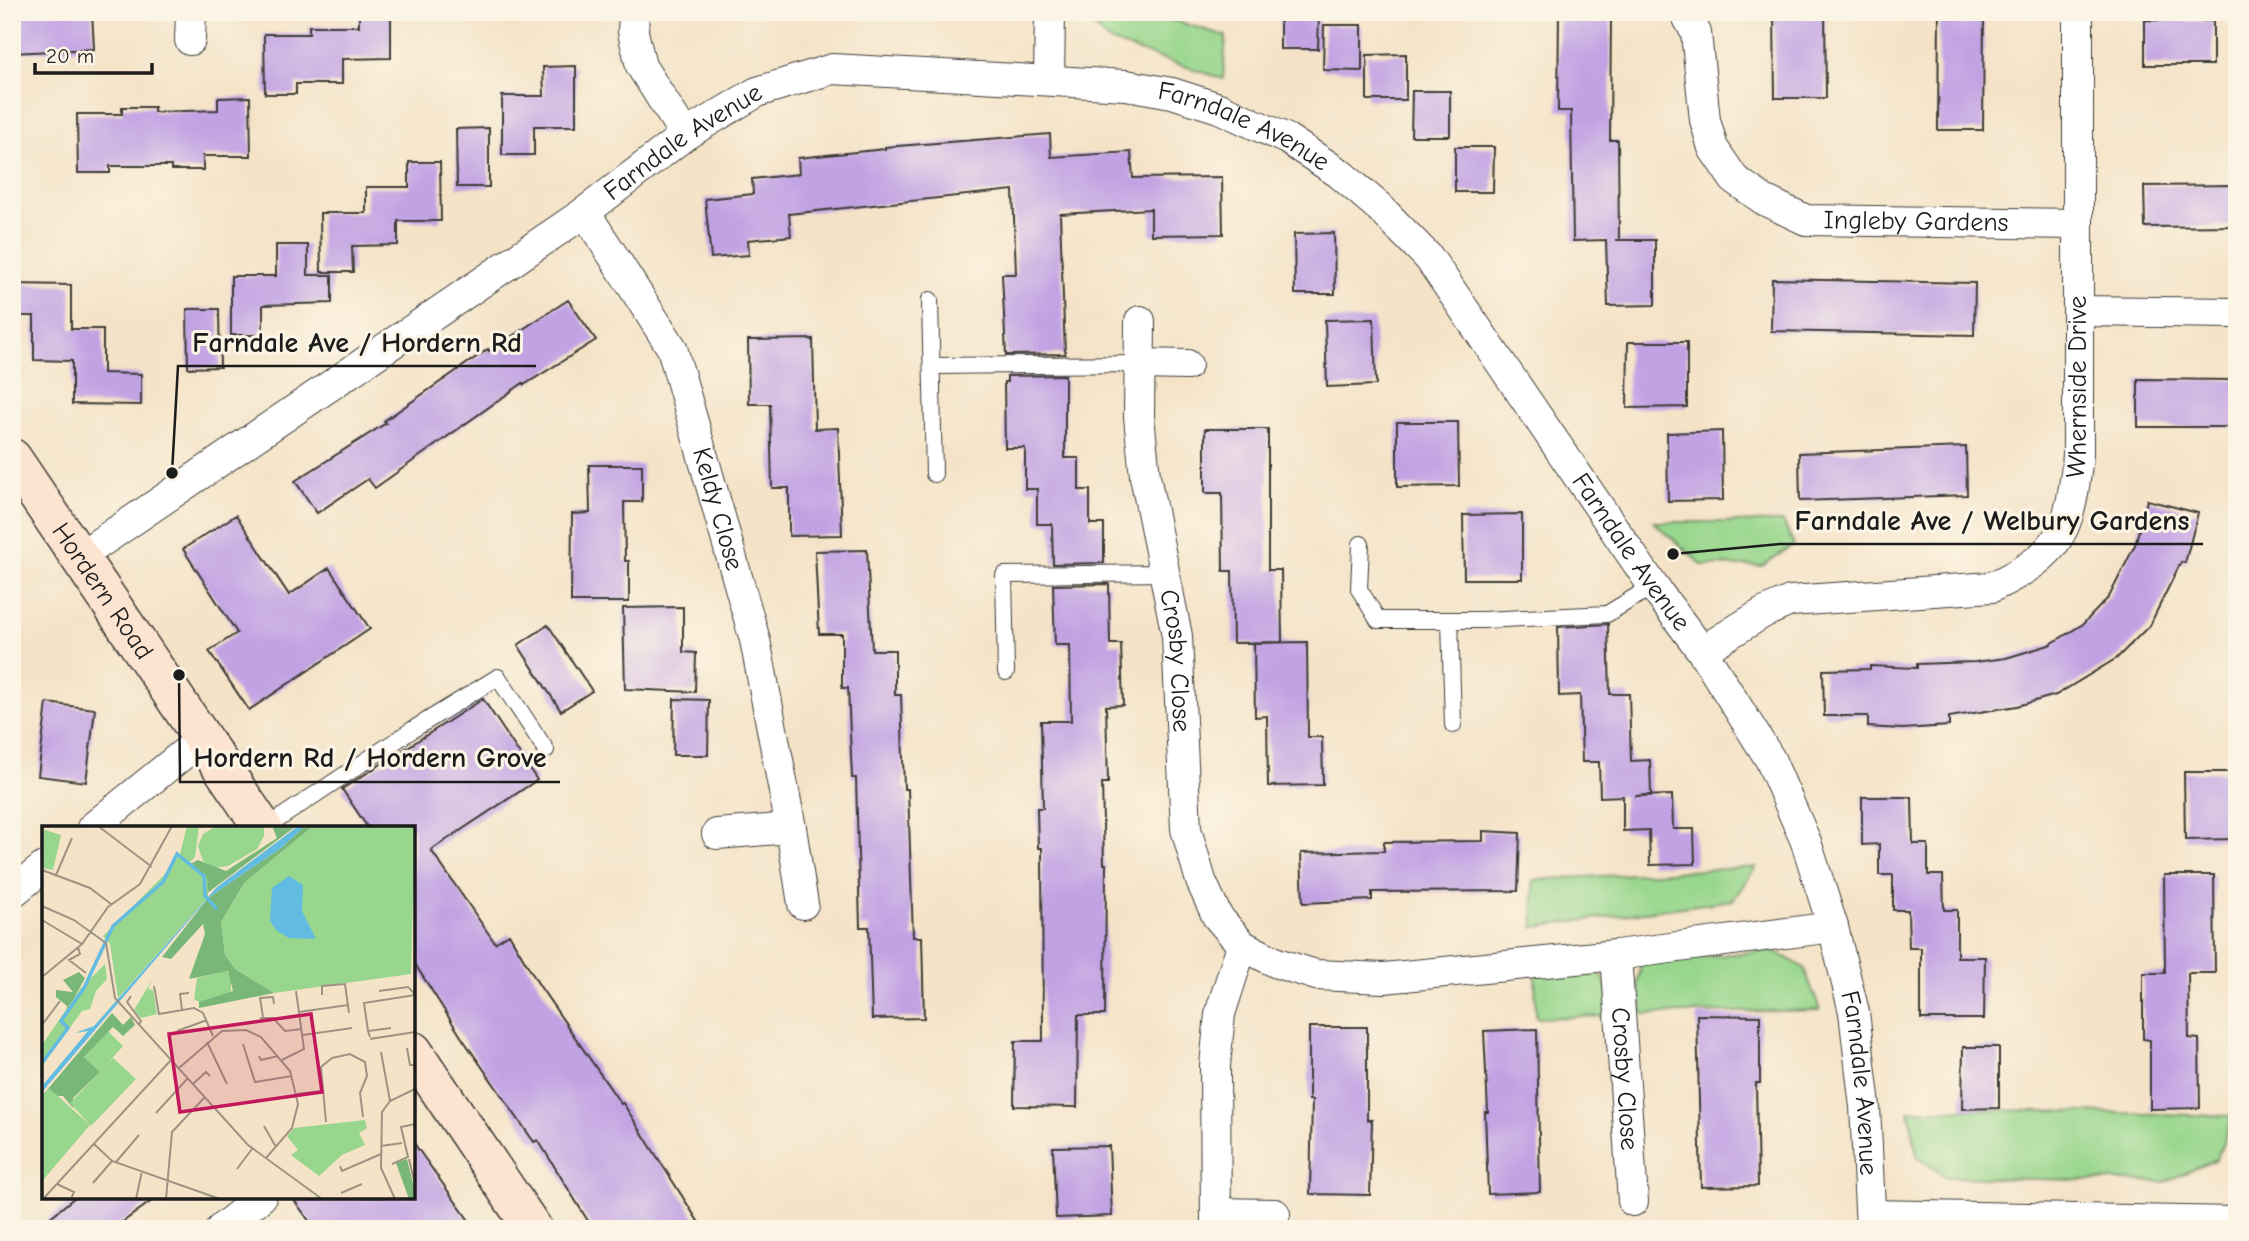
<svg xmlns="http://www.w3.org/2000/svg" width="2249" height="1241" viewBox="0 0 2249 1241" font-family="'Comic Neue',sans-serif">
	<style>
		.grass { fill: #97d68c; stroke: #5a7954; stroke-width: 2 }
		.building { fill: #c1a2e3 }
		.lines { fill: none; stroke-linecap: round; stroke-linejoin: round }
		.lane-casing { stroke: #3c3a36; stroke-width: 18 }
		.street-casing { stroke: #3c3a36; stroke-width: 32 }
		.secondary-casing { stroke: #3c3a36; stroke-width: 41 }
		.lane { stroke: #fff; stroke-width: 16 }
		.street { stroke: #fff; stroke-width: 30 }
		.secondary { stroke: #fde4d1; stroke-width: 38 }
		.labels { text-anchor: middle; dominant-baseline: central; stroke-width: 6; stroke-linejoin: round; paint-order: stroke }
		.street-label { font-size: 26px; fill: #1c1c1c; stroke: #fcf5e5 }
		.inset-river { fill: none; stroke: #62bbe0; stroke-width: 3.5 }
		.inset-road { fill: none; stroke: #9e9383; stroke-width: 2 }
		.view { fill: #c2185b; fill-opacity: 0.15; stroke: #c2185b; stroke-width: 3.5 }
		.inset-edge { fill: none; stroke: #1c1c1c; stroke-width: 3.5 }
		.leader { fill: none; stroke: #1c1c1c; stroke-width: 2.5 }
		.callout-dot { fill: #1c1c1c; stroke: #fcf5e5; stroke-width: 2.5 }
		.callout-label { font-size: 28px; text-anchor: middle; font-weight: bold; fill: #1c1c1c; stroke: #fcf5e5; stroke-width: 6; stroke-linejoin: round; paint-order: stroke }
	</style>
	<rect width="100%" height="100%" fill="#fcf5e5"/>
	<filter id="ink" filterUnits="userSpaceOnUse"><feTurbulence type="fractalNoise" baseFrequency=".0143" numOctaves="2"/><feDisplacementMap in="SourceGraphic" scale="14" xChannelSelector="R" yChannelSelector="G"/><feConvolveMatrix kernelMatrix="1 2 1 2 8 2 1 2 1" color-interpolation-filters="sRGB"/></filter>
	<filter id="wash" filterUnits="userSpaceOnUse"><feTurbulence type="fractalNoise" baseFrequency=".00686" numOctaves="4" result="noise"/><feDisplacementMap in="SourceGraphic" scale="28" xChannelSelector="R" yChannelSelector="G"/><feGaussianBlur stdDeviation="1.57" result="paint"/><feColorMatrix in="noise" values="0 0 0 0 0 0 0 0 0 0 0 0 0 0 0 0 0 1.4 0 .05"/><feComposite in="paint" operator="in"/></filter>
	<g filter="url(#wash)">
		<rect width="100%" height="100%" fill="#f4e3c7"/>
		<path class="grass" d="M1080 12H1144L1226 36 1223 79 1108 41Z
			M1654 522H1783L1794 545 1762 566 1702 565Z
			M1756 867 1733 900 1534 927 1533 880Z
			M1773 950 1804 968 1820 1010 1643 1014 1638 984 1641 963Z
			M1596 966 1607 986 1610 1016 1536 1018 1535 972Z
			M1962 1109 2232 1116 2217 1159 2164 1182 1946 1177 1917 1156 1909 1111Z"/>
		<g id="blocks">
			<path class="building" d="M12 12H92L94 49 12 53Z
				M359 12H391V58L342 59V84H296V94H265L264 34H309V26H359Z
				M1280 12H1319L1318 49H1280Z
				M1559 12 1611 13 1610 140H1618L1619 240H1615H1655V305L1608 306 1606 240 1573 241 1571 111H1558Z
				M1774 12H1825L1826 98H1775Z
				M1939 12H1984L1983 130H1938Z
				M2145 20 2213 21V65H2145Z
				M1324 25H1362V71L1323 70Z
				M1406 54V100H1367V55Z
				M576 66V126H534V155H502V96H544L543 67Z
				M1412 91H1450V136H1411Z
				M250 97 251 156H203V170H171V166H110V173H78L77 114H122V107H154V112L218 110V98Z
				M489 128V187H457L456 129Z
				M1050 134 1051 157 1131 152 1133 178 1222 177 1223 234 1151 235V209L1060 214 1065 354 1006 355 1002 274H1016L1013 190 789 214 791 236 748 240 749 255 711 258 705 199 753 194 752 179 799 174 798 158 885 149V147Z
				M1455 147H1494L1493 192H1455Z
				M409 162H440L441 221H398V245L352 246 353 272H321L320 213H366V187H409Z
				M2237 185V226L2145 227 2144 186Z
				M1334 233 1335 294H1295L1294 234Z
				M276 245H308V275H332V303L263 305V335H231V276H276Z
				M1772 279 1975 283 1974 335 1771 331Z
				M12 284 71 285V329H103V373L141 374V405L72 404V361L34 360V316H12Z
				M568 300 596 340 524 385 523 383 375 488 368 479 317 513 295 481 386 423 384 421 488 349 489 351Z
				M187 309H219L220 367 188 368Z
				M1374 319 1376 385 1327 387 1325 320Z
				M813 339 815 429 838 428 842 535 789 536V488H772L770 404H749L748 340Z
				M1628 342H1687V407L1627 408Z
				M1065 375V458H1079V490H1090V524H1104V563L1053 564 1052 524H1037V489H1025V448H1005L1004 382H1007V376Z
				M2138 379 2237 380V427H2138Z
				M1397 422H1458L1459 486 1397 487Z
				M1205 429H1268V570H1281L1282 642 1233 643 1232 571H1223L1222 493H1205Z
				M1722 431 1723 500 1668 501 1667 433Z
				M1966 447 1967 495 1800 501 1799 453Z
				M589 465H642V502H624L625 561H629V602H571L572 514 590 513Z
				M2147 500 2198 513 2185 563 2181 562 2150 625 2117 658 2056 695 2017 706 1949 717V726L1902 729 1868 727V716H1824L1823 670 1870 669V666L1917 668V664L1975 662 2006 658 2049 645 2083 624 2109 597 2135 545Z
				M1522 514V579H1464L1463 515Z
				M236 515 289 595 329 568 370 629 249 710 209 651 237 633 183 549Z
				M867 550 872 650H895V695H901L904 789H908L913 937H922L924 1018 872 1019 869 927H860L856 778H852L848 688H842V634H819L815 551Z
				M1109 584 1110 644H1121L1123 705 1106 706 1108 783H1102L1104 864H1106L1105 1015H1078L1077 1107 1014 1106 1015 1041H1043L1042 848H1038L1037 808H1043L1041 721H1071L1070 645H1055L1053 585Z
				M683 607V652L696 653 695 692 625 689 623 608Z
				M1608 624 1610 694H1629L1631 761 1650 760 1651 795 1635 796 1672 795 1673 829H1694L1695 864 1650 865 1649 830 1623 831V796L1600 797 1599 762H1582L1580 695 1559 696 1558 627Z
				M548 625 592 691 561 711 518 645Z
				M1307 642 1308 737H1322L1323 785 1268 786 1267 716 1255 717 1254 643Z
				M483 699 537 780 431 850 495 943 509 934 539 985 621 1104 623 1103 703 1229H593L538 1140 534 1142 462 1038 413 961V828H368L342 789Z
				M674 699 709 700 708 755H673Z
				M47 703 95 709 86 782 38 776Z
				M2184 772H2235L2236 839 2185 840Z
				M1862 797H1912L1913 844H1928V875H1943L1944 910H1957V957H1985L1984 1019H1921V948H1909L1908 910H1893V875H1879V844L1862 845Z
				M1483 831 1520 833 1518 891 1372 892V900L1303 903 1301 853 1384 851V842L1483 841Z
				M2164 875H2214L2215 973H2188L2189 1038 2199 1039 2200 1108 2150 1109V1040L2143 1039V973H2165Z
				M1697 1015 1760 1016V1083H1756L1758 1186 1701 1187Z
				M1309 1027H1367V1120H1372L1370 1195 1310 1194 1312 1100H1309Z
				M1537 1029 1540 1192 1488 1194 1485 1112H1488L1484 1031Z
				M1963 1047H1999V1108L1962 1109Z
				M413 1142 475 1229H315L292 1197H413Z
				M1109 1146 1112 1216 1056 1218 1053 1147Z
				M75 1197H157L113 1229H36Z"/>
		</g>
	</g>
	<g filter="url(#ink)">
		<use href="#blocks" fill-opacity="0" stroke="#3c3a36" stroke-width="2"/>
		<g class="lines">
			<g class="lane-casing">
				<path id="lane" d="M930 300 934 474
					M933 366 1139 364
					M1361 544 1359 589 1378 620H1483L1607 614 1653 586
					M1450 620 1453 725
					M1006 672 1004 575 1166 573
					M265 828 412 730 498 677 546 750"/>
			</g>
			<g class="street-casing">
				<g id="street">
					<path d="M634 12 633 32 641 66 685 135"/>
					<path id="s1" d="M1685 12 1696 33 1705 120 1713 148 1734 179 1764 200 1806 220 2078 224"/>
					<path d="M190 40 191 12"/>
					<path d="M1049 80 1050 12"/>
					<path id="s2" d="M585 212 672 348 755 640 791 828 803 904"/>
					<path d="M2079 311 2237 313"/>
					<path id="s3" d="M1140 321 1139 417 1145 476 1177 636 1186 829 1201 881 1217 916 1242 945 1277 963 1316 975 1384 978 1616 955 1833 927"/>
					<path d="M1139 364 1187 365"/>
					<path id="s4" d="M79 557 585 212 685 135 757 92 832 69 1126 85 1172 93 1219 108 1287 139 1339 173 1380 208 1429 258 1653 586 1702 651 1770 759 1806 842 1833 927 1854 1012 1865 1107 1871 1229"/>
					<path id="s5" d="M1702 651 1763 613 1790 601 1992 587C2063 553 2070 530 2078 455V12"/>
					<path d="M92 828 203 738"/>
					<path d="M717 834 791 828"/>
					<path d="M12 893 44 867"/>
					<path id="s6" d="M1616 955 1633 1201"/>
					<path d="M1216 1213 1275 1214"/>
					<path d="M1871 1215 2237 1222"/>
					<path d="M221 1229 261 1197"/>
					<path d="M1216 1229 1215 1066 1220 1014 1242 945"/>
				</g>
			</g>
			<g class="secondary-casing">
				<g id="secondary">
					<path id="s7" d="M12 458 263 828"/>
					<path d="M413 1051 533 1229"/>
				</g>
			</g>
			<use href="#lane" class="lane"/>
			<use href="#street" class="street"/>
			<use href="#secondary" class="secondary"/>
		</g>
	</g>
	<g class="labels">
		<g class="street-label">
			<text stroke="none"><textPath href="#s4" startOffset="1321">Farndale Avenue</textPath></text>
			<text stroke="none"><textPath href="#s4" startOffset="733">Farndale Avenue</textPath></text>
			<text stroke="none"><textPath href="#s1" startOffset="371">Ingleby Gardens</textPath></text>
			<text stroke="none"><textPath href="#s5" startOffset="541">Whernside Drive</textPath></text>
			<text stroke="none"><textPath href="#s2" startOffset="329">Keldy Close</textPath></text>
			<text stroke="none"><textPath href="#s4" startOffset="1909">Farndale Avenue</textPath></text>
			<text stroke="none"><textPath href="#s7" startOffset="161">Hordern Road</textPath></text>
			<text stroke="none"><textPath href="#s3" startOffset="343">Crosby Close</textPath></text>
			<text stroke="none"><textPath href="#s6" startOffset="124">Crosby Close</textPath></text>
			<text stroke="none"><textPath href="#s4" startOffset="2497">Farndale Avenue</textPath></text>
		</g>
	</g>
	<g transform="translate(42 826)">
		<rect width="373" height="373" fill="#f4e3c7"/>
		<path d="M174 0H222V10L215 23 186 40 172 42 161 35 156 20 161 8ZM271 0H373L369 148 232 167 193 143 183 129 179 96 202 57ZM184 145 189 148V170L157 176 152 173 155 152ZM110 154 106 163 111 164 115 188 99 192 92 184ZM66 205 81 220 58 246 42 231Z" fill="#97d68c"/>
		<path d="M230 0H254L164 68 148 38 156 34 184 45 235 12ZM263 0H271L202 57 179 96 183 129 193 143 232 167 157 182V176L191 165 186 145 147 153 163 108 161 98 129 133 120 131 166 72 239 22ZM37 146 43 152 24 187 25 180 14 171V164L31 166 21 154ZM70 187 81 199 89 191 93 199 81 210 71 201 42 231 58 246 31 272V282L21 270H0ZM365 333 373 366V373H367L354 337Z" fill="#79b778"/>
		<path d="M145 0H157L153 31 148 36 165 51 166 71 76 172 68 118 61 110 124 47 138 28ZM63 138 65 153 54 165 48 183 40 185 0 240V219L39 162ZM7 262 48 299 1 354 0 271ZM323 294 325 302 317 307 323 319 300 329 277 350 249 329 256 324 245 310 252 302Z" fill="#97d68c"/>
		<path d="M0 3 19 9 11 44 0 42ZM71 232 94 253 49 300 28 277Z" fill="#97d68c"/>
		<path d="M256 0H263L239 22 166 72 0 266V260L46 205 33 207 52 200 175 61ZM247 50 261 59 260 85 274 113 247 112 235 105 228 95 230 62Z" fill="#62bbe0"/>
		<path class="inset-river" d="M0 237 26 202 19 195 42 162 71 100 121 56 135 28 162 50 163 70 175 83"/>
		<path class="inset-road" d="M56 0 110 41M0 44 48 62 69 78M14 49 30 12M0 80 32 94 64 117 73 172 206 319 280 373M0 94 40 118M36 121 38 128 27 134 44 147M0 151 40 118 66 81 98 58 130 0M112 160 117 188 152 182 161 187 171 210M337 165 366 161 373 168M280 169V160L303 158 307 187M89 170 85 176 99 195 97 198M140 184 138 168 147 167M257 186 306 179M221 191 218 172 231 171 232 178M218 192H231L243 205 260 203M0 199 18 175M135 205 165 194M326 205 322 177 373 169M261 209 310 202M328 211 326 205 349 202M333 212 328 213 373 206M165 216 185 258M201 218 213 256 250 250M365 222 368 239H373M339 226 348 275M217 230 219 234 236 230M240 234 262 223 254 165M137 242 180 205 204 204 219 211 248 245 256 278 250 302 224 332M151 258 164 246 168 250M255 268 279 265M114 287 146 252M284 296 279 241 290 232 308 228 323 236 325 250 318 267 321 291M222 300 234 321M52 318 70 335 178 373M339 320 360 317M367 333 373 359M74 336 97 309M350 338 366 331 359 301 373 298M298 340 300 345 339 328M195 343 210 323M51 357 70 335M15 358 32 366 29 373M299 367 320 358M1 373 129 234M94 373 100 345M124 373 130 306 163 271M353 373 339 342 340 286 348 275 373 263"/>
		<path class="view" d="M269 188 280 266 138 286 127 208Z"/>
		<rect width="373" height="373" class="inset-edge"/>
	</g>
	<path class="leader" d="M172 473L178 366H536M1673 554L1780 544H2203M179 675L180 782H560"/>
	<g class="callout-dot">
		<circle cx="172" cy="473" r="7"/>
		<circle cx="1673" cy="554" r="7"/>
		<circle cx="179" cy="675" r="7"/>
	</g>
	<g class="callout-label">
		<text x="357" y="352">Farndale Ave / Hordern Rd</text>
		<text x="1992" y="530">Farndale Ave / Welbury Gardens</text>
		<text x="370" y="767">Hordern Rd / Hordern Grove</text>
	</g>
	<rect width="2249" height="1241" fill="none" stroke="#fcf5e5" stroke-width="42"/>
	<path d="M35 63v10h117v-10" fill="none" stroke="#1c1c1c" stroke-width="3.5"/>
	<text x="46" y="63" font-size="21" fill="#1c1c1c" stroke="#fcf5e5" stroke-width="5" paint-order="stroke">20 m</text>
</svg>
